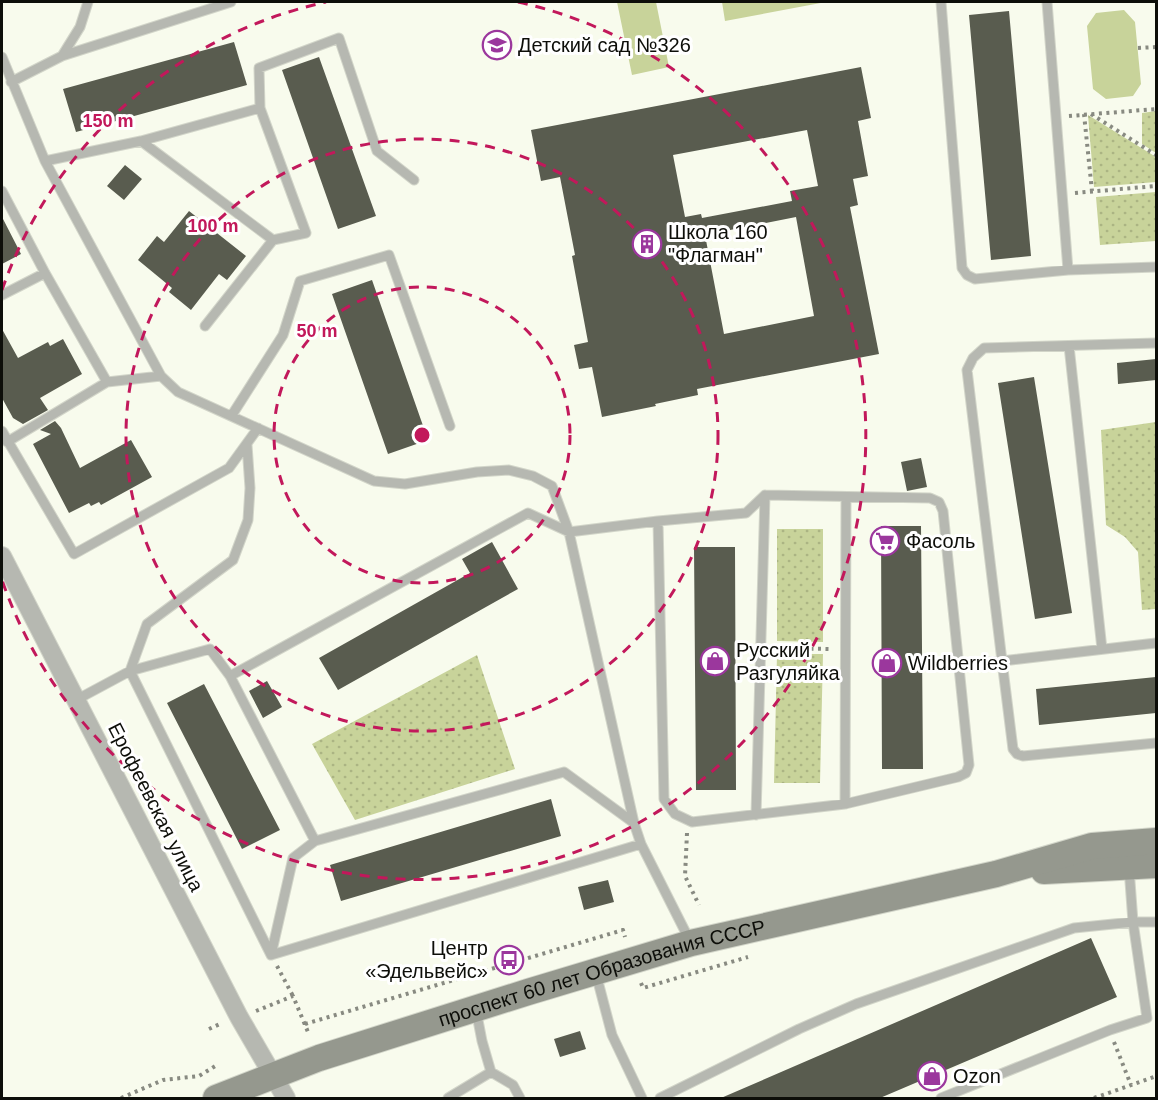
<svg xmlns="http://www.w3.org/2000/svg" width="1158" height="1100" viewBox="0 0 1158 1100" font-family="Helvetica,sans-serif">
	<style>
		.park { fill: url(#park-dots) }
		.pitch { fill: #c8d39a }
		.building { fill: #595c4f; fill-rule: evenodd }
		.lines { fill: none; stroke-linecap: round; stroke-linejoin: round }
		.service-casing { stroke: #d2d5c9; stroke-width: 11 }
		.minor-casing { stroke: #d2d5c9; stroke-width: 20 }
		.secondary-casing { stroke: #d2d5c9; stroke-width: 28 }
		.path { stroke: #888a81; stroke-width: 4; stroke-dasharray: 3 4.5; stroke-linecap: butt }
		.service { stroke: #b6b8b1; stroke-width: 9 }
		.minor { stroke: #b6b8b1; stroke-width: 18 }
		.secondary { stroke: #95988e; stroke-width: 26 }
		.ring { fill: none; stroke: #c2185b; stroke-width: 3; stroke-dasharray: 10 8 }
		.labels { text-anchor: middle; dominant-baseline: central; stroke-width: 6; stroke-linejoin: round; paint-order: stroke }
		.poi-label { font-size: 20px; fill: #0d0e09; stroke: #fff; text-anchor: start }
		.street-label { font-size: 20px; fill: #0d0e09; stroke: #fff }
		.centre { fill: #c2185b; stroke: #fff; stroke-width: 3 }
		.ring-label { font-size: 18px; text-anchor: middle; font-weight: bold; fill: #c2185b; stroke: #fff; stroke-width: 6; stroke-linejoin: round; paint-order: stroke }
	</style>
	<defs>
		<pattern id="park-dots" width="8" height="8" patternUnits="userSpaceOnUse" patternTransform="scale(1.5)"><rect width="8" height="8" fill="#c8d39a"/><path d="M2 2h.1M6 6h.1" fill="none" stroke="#abb483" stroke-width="1.8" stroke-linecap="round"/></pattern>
	</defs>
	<rect width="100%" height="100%" fill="#f8fbed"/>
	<path class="park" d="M1156 111V153L1142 144V113Z
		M1088 115 1156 157V182L1094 187Z
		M1156 192V241L1100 245 1096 197Z
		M1156 422V609L1142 610 1138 552 1125 537 1106 525 1101 430Z
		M777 529H823V642L777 641Z
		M777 654H823L820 783H774Z
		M477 655 515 769 355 820 312 744Z"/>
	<path class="pitch" d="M617 2H656L669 67 632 75Z
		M722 2H826L725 21Z
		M1124 10 1135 22 1141 84 1133 96 1106 99 1093 89 1087 26 1096 13Z"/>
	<path class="building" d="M1009 11 1031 256 991 260 969 15Z
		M234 42 247 85 76 132 63 89Z
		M319 57 376 216 338 229 282 70Z
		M861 67 871 118 858 121 868 176 853 179 858 205 850 207 879 354 697 389 698 395 655 404 656 406 602 417 592 367 579 369 574 345 588 342 572 256 575 255 560 177 541 181 531 130ZM807 130 818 186 790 191 792 201 702 218 701 214 685 217 673 155ZM796 217 814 316 724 334 705 235Z
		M125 165 142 179 124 200 107 186Z
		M189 211 246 256 227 280 219 274 191 310 169 292 172 288 138 260 157 236 164 242Z
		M2 217 21 254 2 264Z
		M372 280 428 440 388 454 332 294Z
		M2 329 18 358 48 342 50 346 63 339 82 374 40 398 48 410 23 424 13 418 2 398Z
		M1156 359V380L1118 384 1117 363Z
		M1034 377 1072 613 1035 619 998 383Z
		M55 421 61 428 80 468 131 440 152 477 101 505 99 502 91 506 89 503 69 513 33 444 51 434 40 430Z
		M921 458 927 487 907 491 901 462Z
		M881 526H921L923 769H882Z
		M492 542 518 589 338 690 319 658 470 573 462 559Z
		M694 547H735L736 790H696Z
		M1156 677V713L1039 725 1036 689Z
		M267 681 282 707 263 718 249 691Z
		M204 684 280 830 242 849 167 703Z
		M551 799 561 836 341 901 330 865Z
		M608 880 614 902 584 910 578 887Z
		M1091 938 1117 997 880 1098H721Z
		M580 1031 586 1049 560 1057 554 1039Z"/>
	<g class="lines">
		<g class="service-casing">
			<path id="service" d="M941 2 962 268 967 275 975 279 1068 270 1156 267
				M1047 2 1068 270
				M62 56 80 27 88 2
				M2 57 45 161 161 376 178 392 374 481 405 484 477 472 509 470 533 476 552 486 569 532 634 823 641 844 690 941
				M11 82 62 56 231 2
				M141 141 273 240
				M45 161 141 141 260 108
				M2 191 45 273 107 382 161 376
				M2 295 45 273
				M205 326 273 240 306 233 260 108 259 68 339 38 377 151 414 180
				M1069 346 1102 649
				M232 415 283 335 300 281 389 255 450 426
				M2 431 74 554 229 468 258 428
				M7 442 107 382
				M1156 643 1002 661 1013 749 1017 754 1023 756 1156 743
				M958 664 1002 661 967 370 973 358 984 348 1156 343
				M230 676 528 513 569 532 658 521 746 513 765 495 930 498 939 502 943 511 969 765 966 773 958 777 845 804 692 822 675 814 664 799 658 521
				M76 700 130 671 147 624 233 560 248 520 250 488 247 445
				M845 804 846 498
				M756 815 765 495
				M634 823 564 772 315 841 230 676 210 649 130 671 271 955 641 844
				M271 955 293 858 315 841
				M596 974 612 1035 642 1098
				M491 1072 513 1085 520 1098
				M448 1098 491 1072 482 1041 476 1010
				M660 1098 799 1029 856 1004 1074 928 1133 922H1156
				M941 1098 1110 1030 1147 1018 1133 922 1129 868"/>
		</g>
		<g class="minor-casing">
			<path id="minor" d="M2 556 239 1017 286 1098"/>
		</g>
		<g class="secondary-casing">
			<g id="secondary">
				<path d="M1044 871 1156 865"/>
				<path id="s1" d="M216 1098 319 1058 528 992 691 943 996 874 1092 846 1156 841"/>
			</g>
		</g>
		<path class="path" d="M1138 48 1156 47
			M1084 114 1092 191
			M1091 114 1156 155
			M1069 116 1156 109
			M1075 193 1156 186
			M773 648 832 649
			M687 833 685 876 699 905
			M277 966 293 996
			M641 983 643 988 748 957
			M256 1011 293 996 308 1032
			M305 1024 623 930 625 937
			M209 1029 222 1023
			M1114 1042 1131 1085
			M121 1098 163 1080 199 1076 217 1065
			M1094 1098 1154 1077 1156 1079"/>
		<use href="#service" class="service"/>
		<use href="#minor" class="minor"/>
		<use href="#secondary" class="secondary"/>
	</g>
	<g class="ring">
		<circle cx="422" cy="435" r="148"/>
		<circle cx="422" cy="435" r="296"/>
		<path d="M2 290A444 444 0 0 1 326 2M518 2A444 444 0 1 1 2 580"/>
	</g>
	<defs>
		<g id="school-ring" transform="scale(1.5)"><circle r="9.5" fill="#fff" stroke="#9b379d" stroke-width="1.5"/><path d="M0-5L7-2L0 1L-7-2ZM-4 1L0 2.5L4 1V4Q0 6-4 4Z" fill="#9b379d"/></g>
		<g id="building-ring" transform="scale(1.5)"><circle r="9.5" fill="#fff" stroke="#9b379d" stroke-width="1.5"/><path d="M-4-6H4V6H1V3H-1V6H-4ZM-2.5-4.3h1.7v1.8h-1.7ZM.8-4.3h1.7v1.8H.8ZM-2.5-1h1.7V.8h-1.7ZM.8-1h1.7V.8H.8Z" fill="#9b379d"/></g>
		<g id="supermarket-ring" transform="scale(1.5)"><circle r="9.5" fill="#fff" stroke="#9b379d" stroke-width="1.5"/><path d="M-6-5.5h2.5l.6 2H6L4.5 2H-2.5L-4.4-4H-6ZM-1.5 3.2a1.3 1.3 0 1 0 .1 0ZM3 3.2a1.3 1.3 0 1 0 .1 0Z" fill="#9b379d"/></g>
		<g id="shop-ring" transform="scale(1.5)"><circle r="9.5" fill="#fff" stroke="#9b379d" stroke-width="1.5"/><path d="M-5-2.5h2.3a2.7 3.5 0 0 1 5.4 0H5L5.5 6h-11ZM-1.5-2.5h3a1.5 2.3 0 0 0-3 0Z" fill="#9b379d"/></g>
		<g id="bus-ring" transform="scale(1.5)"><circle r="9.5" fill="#fff" stroke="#9b379d" stroke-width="1.5"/><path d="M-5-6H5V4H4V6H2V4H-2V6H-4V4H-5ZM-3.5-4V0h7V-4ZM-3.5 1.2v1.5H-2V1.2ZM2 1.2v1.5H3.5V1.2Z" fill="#9b379d"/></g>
	</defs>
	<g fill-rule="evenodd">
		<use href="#school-ring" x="497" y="45"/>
		<use href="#building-ring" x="647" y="244"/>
		<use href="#supermarket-ring" x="885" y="541"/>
		<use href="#shop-ring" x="715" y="661"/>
		<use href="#shop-ring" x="887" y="663"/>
		<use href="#bus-ring" x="509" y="960"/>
		<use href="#shop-ring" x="932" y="1076"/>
	</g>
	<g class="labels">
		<g class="poi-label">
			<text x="518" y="45">Детский сад №326</text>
			<text x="668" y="232">Школа 160<tspan x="668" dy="23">"Флагман"</tspan></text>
			<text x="906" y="541">Фасоль</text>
			<text x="736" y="650">Русский<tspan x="736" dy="23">Разгуляйка</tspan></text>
			<text x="908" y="663">Wildberries</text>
			<text x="488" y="948" text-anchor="end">Центр<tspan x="488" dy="23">«Эдельвейс»</tspan></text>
			<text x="953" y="1076">Ozon</text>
		</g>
		<g class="street-label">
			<text transform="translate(156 807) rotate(63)">Ерофеевская улица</text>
			<text stroke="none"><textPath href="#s1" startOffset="406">проспект 60 лет Образования СССР</textPath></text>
		</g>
	</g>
	<circle cx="422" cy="435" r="9" class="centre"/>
	<g class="ring-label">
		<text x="108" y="127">150 m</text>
		<text x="213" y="232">100 m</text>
		<text x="317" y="337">50 m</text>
	</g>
	<rect width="1158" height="1100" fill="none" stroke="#0d0e09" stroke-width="6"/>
</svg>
